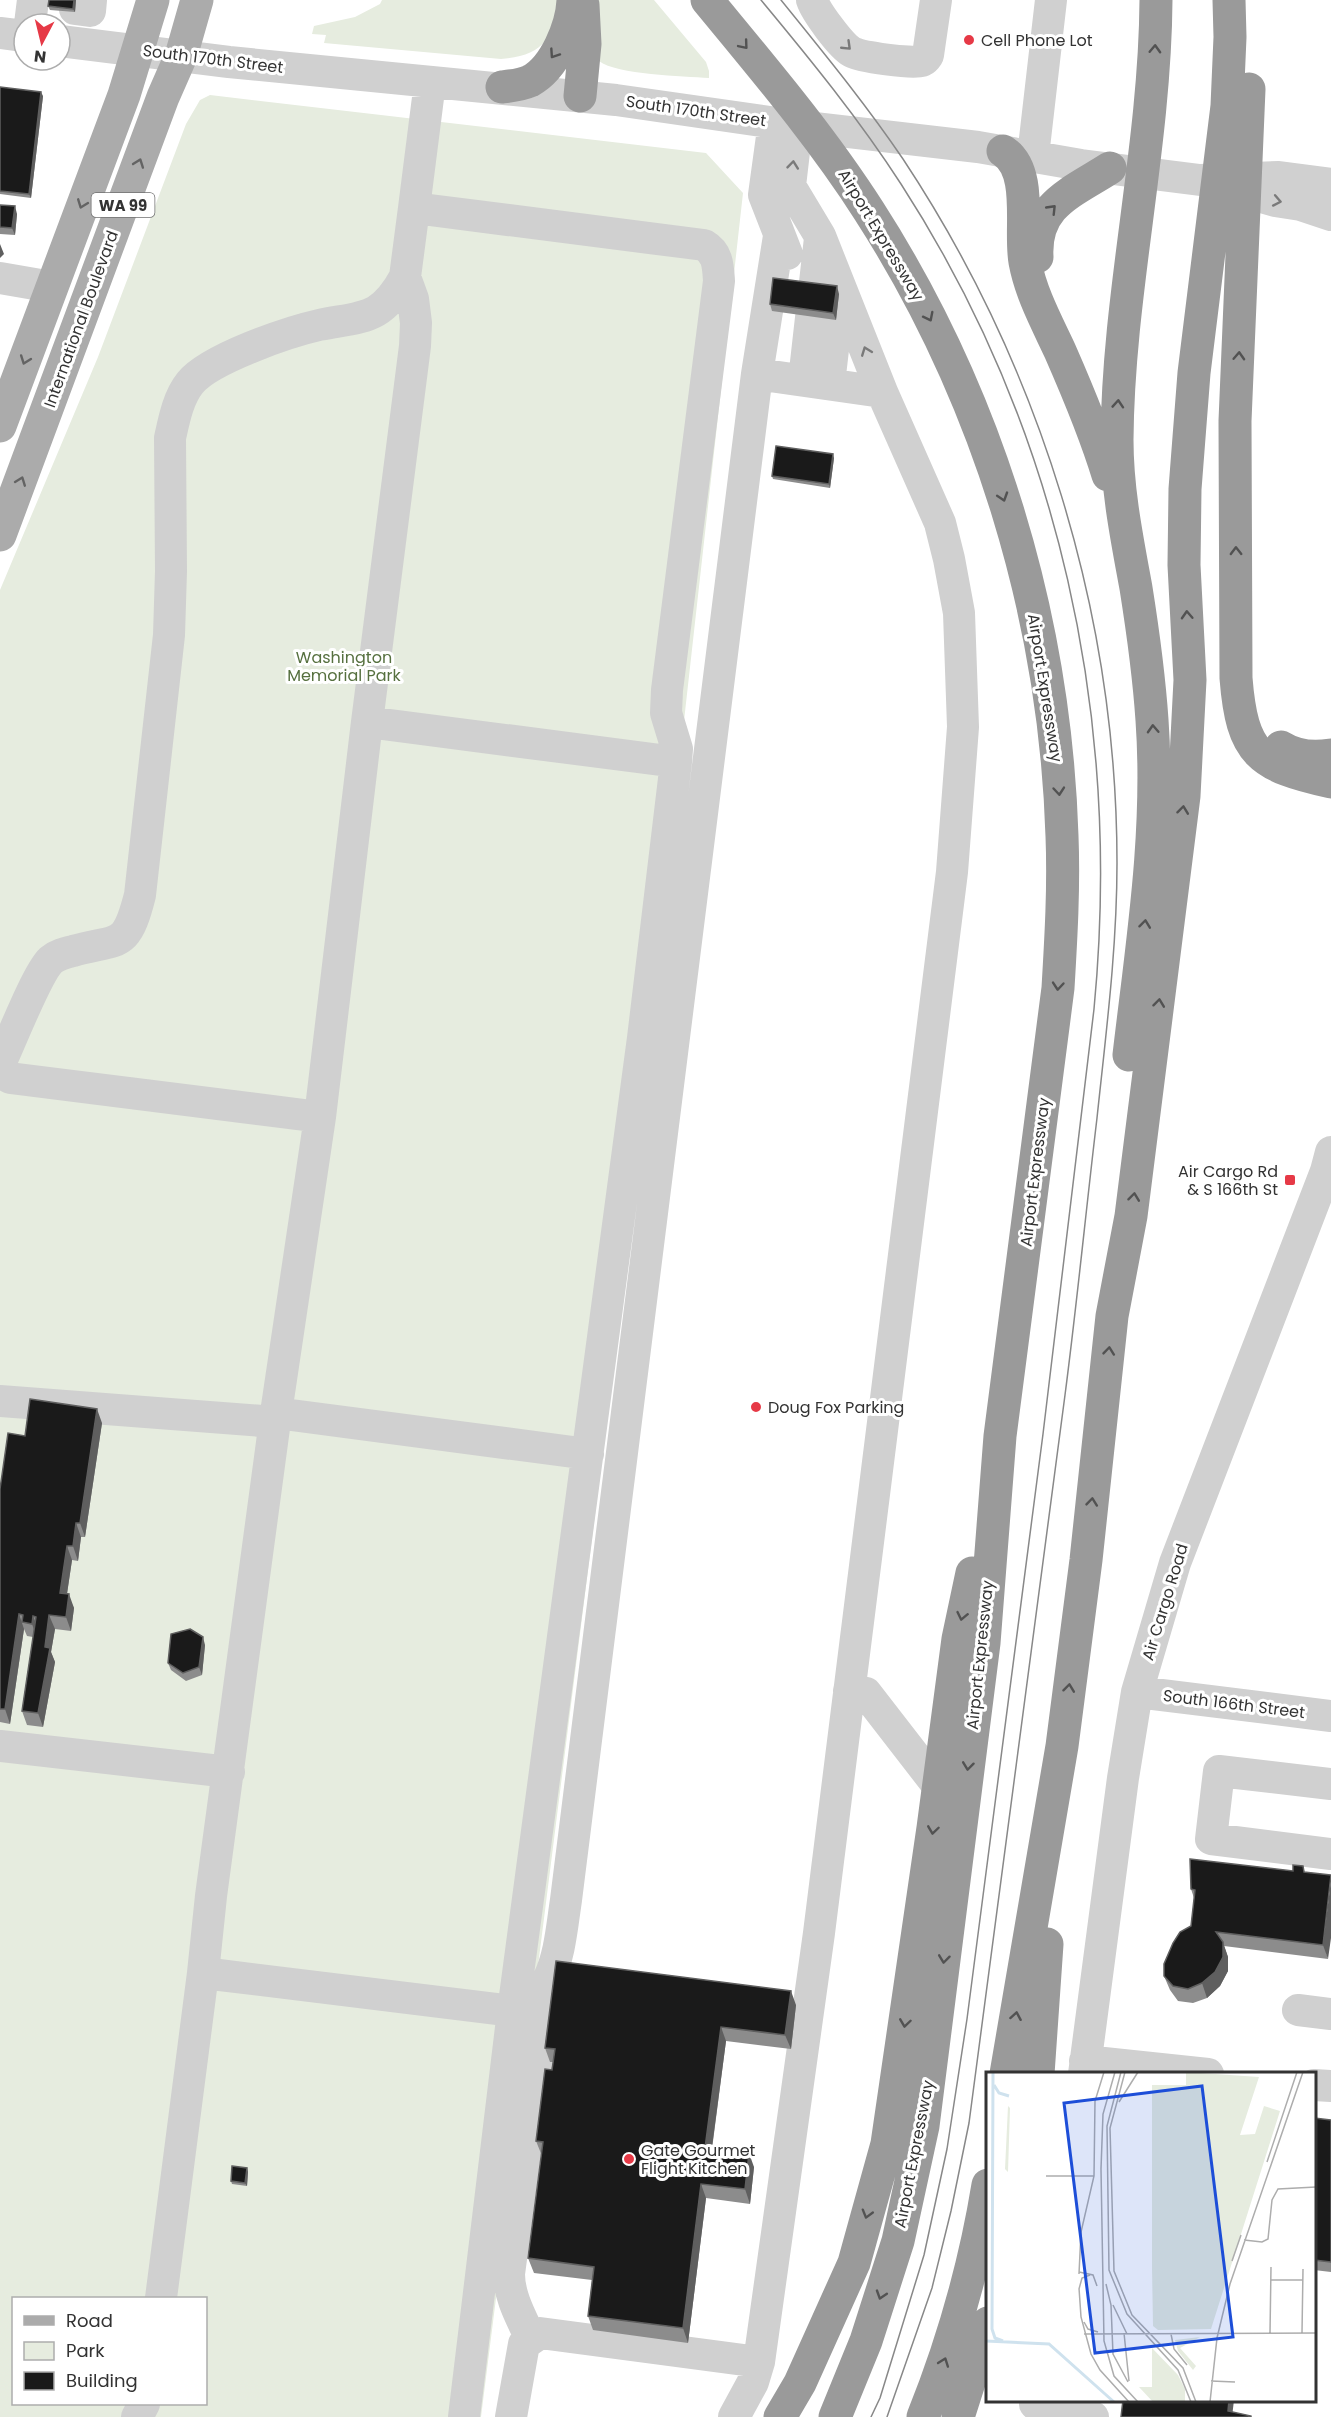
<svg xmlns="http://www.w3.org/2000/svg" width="1331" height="2417" viewBox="0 0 1331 2417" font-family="Poppins,sans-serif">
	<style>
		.green { fill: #e6ecdf; fill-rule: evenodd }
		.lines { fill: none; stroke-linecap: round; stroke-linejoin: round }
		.minor { stroke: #d0d0d0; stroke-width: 32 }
		.major { stroke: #ababab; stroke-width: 33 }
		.highway { stroke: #9a9a9a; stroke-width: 33 }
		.tram { stroke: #888; stroke-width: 1.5 }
		.wall { fill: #8c8c8c }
		.shaded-wall { fill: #5f5f5f }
		.building { fill: #1a1a1a; stroke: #5f5f5f; stroke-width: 1.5 }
		.oneway { stroke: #525252 }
		.oneway2 { stroke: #7a7a7a }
		.oneway3 { stroke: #636363 }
		.poi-dot { fill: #e63946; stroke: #fff; stroke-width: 2 }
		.labels { text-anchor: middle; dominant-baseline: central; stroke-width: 6; stroke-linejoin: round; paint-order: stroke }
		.shield { fill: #fff; stroke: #707070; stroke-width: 1.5 }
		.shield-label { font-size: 15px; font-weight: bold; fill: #333 }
		.poi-label { font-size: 16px; fill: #333; stroke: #fff; text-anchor: start }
		.street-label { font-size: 16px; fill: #333; stroke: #fff }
		.park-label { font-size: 16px; fill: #56703f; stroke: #fff }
		.inset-river { fill: none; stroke: #cfe2ee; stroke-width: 3 }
		.inset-road { fill: none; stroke: #adadad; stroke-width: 1.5 }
		.view { fill: #1d4ed8; fill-opacity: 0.15; stroke: #1d4ed8; stroke-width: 3 }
		.inset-edge { fill: none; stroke: #333; stroke-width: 3 }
	</style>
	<rect width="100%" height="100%" fill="#fff"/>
	<path class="green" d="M382 0H557C556 39 541 56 501 59L324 43 326 35 312 34 314 26 355 17 380 4Z
		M596 0H654L706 62 709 71V78C683 76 617 75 599 61Z
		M210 95 706 153 743 193 684 721 692 747 481 2417H0V590L98 357 186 124 200 100ZM14 2298H206V2404H14Z"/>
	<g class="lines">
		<path class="minor" d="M812 0C816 12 841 46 852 52 861 57 912 64 922 61 926 59 926 58 928 55L936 0
			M75 9 90 11 91 0
			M30 24 33 0
			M0 33 24 36
			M60 41 229 62 616 100 797 126 978 147 1081 165 1200 180 1279 177 1331 184
			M430 82 414 208 704 245C718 253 718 266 719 281L667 690 666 713 677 749 676 762 643 1038 513 2011 464 2417
			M774 122 764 195 787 254
			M797 126 790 186 820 236 882 392
			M1033 156 1051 0
			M1230 188 1275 201 1301 205 1331 215
			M414 208 405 277 413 299 416 323 415 346 367 722 676 762
			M0 278 52 287
			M804 380 820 238
			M829 384 840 289
			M367 722 320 1117 276 1413 588 1454
			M0 1064C10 1043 37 973 51 960 57 955 65 953 73 951 120 938 126 950 140 895L169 635 171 571 170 438C174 420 178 398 190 383 209 359 288 332 319 325 363 316 381 321 405 277
			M0 1071 10 1078 320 1117
			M0 1401 275 1422
			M276 1413 211 1896 203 1973 513 2011
			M849 1691 866 1693 938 1786
			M1137 1692 1331 1716
			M0 1746 229 1772
			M1331 1784 1219 1771 1211 1839 1331 1854
			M1298 2010 1331 2014
			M1085 2061 1208 2074
			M1084 2074 1123 1778 1137 1692 1175 1563 1326 1171 1331 1152
			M1314 2085 1331 2086
			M161 2298 203 1973
			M531 2339C522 2319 509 2297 509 2274L548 1980C560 1956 562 1926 566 1900L757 374 779 236
			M1035 2404 1093 2417
			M137 2417 144 2404
			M511 2417 524 2344 540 2333 759 2362
			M734 2417 753 2382 759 2362 819 1933 952 872 963 727 959 613 949 559 940 523 882 392 757 374"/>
		<path class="major" d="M0 426 124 95 153 0
			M0 535 163 97 181 56 197 0"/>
		<path class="highway" d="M707 0C763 68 821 136 869 211 988 396 1055 616 1062 836 1064 887 1061 938 1058 988L1000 1436 984 1643 923 2126 898 2241 866 2341 835 2417
			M502 87C511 86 521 85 530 81 555 68 572 26 573 0
			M1249 89 1235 421 1236 678C1242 754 1259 766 1331 782
			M580 96 585 44 583 5
			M1003 151C1034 171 1019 230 1025 262 1031 294 1047 323 1060 351 1078 392 1095 432 1108 475
			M1037 257C1034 205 1071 193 1110 168
			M1281 747C1297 757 1313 758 1331 755
			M1129 1055C1142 944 1160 832 1152 720 1149 676 1143 632 1136 588 1127 539 1117 490 1117 440 1118 293 1155 148 1156 0
			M1006 2074 1062 1746 1086 1560 1112 1316 1131 1216 1184 796 1190 680 1184 565 1185 489 1194 373 1227 106 1230 37 1229 0
			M1038 2074 1047 1944
			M780 2417 800 2383 854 2263 887 2144 933 1828 958 1639 972 1573
			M923 2417C953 2342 975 2265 988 2185
			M958 2417 988 2323"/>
		<path class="tram" d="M761 0C810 59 859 119 901 184 1060 430 1122 718 1094 1009L1043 1434 967 2019 947 2149 924 2255 880 2398 871 2417
			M781 0C823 52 865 103 903 159 1040 366 1117 615 1117 863 1117 949 1106 1033 1097 1118 1086 1210 1077 1303 1065 1395 1033 1637 1001 1880 969 2123L951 2211 932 2288 887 2417"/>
	</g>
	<path class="wall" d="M49 0H76L75 12 50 10 48 6Z
		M0 87 43 96 31 198 0 194Z
		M0 205 17 214 15 235 0 234Z
		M839 294 836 320 772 311 770 304Z
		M834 458 830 488 773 479 772 476Z
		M102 1423 85 1537H81L78 1561 72 1560 67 1594 74 1608 71 1631 55 1629 51 1652 55 1662 43 1727 27 1725 22 1711 33 1637 27 1636 24 1629 10 1724 0 1722V1489L25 1436Z
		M205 1645 202 1675 186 1681 171 1670 168 1663Z
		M1303 1866 1328 1959 1224 1946 1228 1957V1971L1220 1986 1207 1998 1193 2003 1178 2001 1170 1990 1164 1976 1191 1926 1194 1898 1191 1889 1293 1871Z
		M796 2005 791 2049 726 2041 712 2149 754 2167 750 2204 706 2198 688 2343 593 2330 588 2316 592 2280 534 2273 528 2258 542 2156 536 2141 553 2062H550L545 2048Z
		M1314 2118 1331 2120V2272L1314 2270Z
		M247 2168 248 2172 247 2186 232 2184 231 2181Z"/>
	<path class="shaded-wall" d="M74 0H76L75 12 73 9Z
		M41 92 43 96 31 198 29 194Z
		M15 206 17 214 15 235 12 228Z
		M0 244 4 254 0 258Z
		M837 286 839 294 836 320 833 313Z
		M833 454 834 458 830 488 829 484Z
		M97 1409 102 1423 85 1537 80 1523Z
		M76 1523 81 1537 78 1561 73 1546Z
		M67 1546 72 1560 65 1607 60 1593Z
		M69 1594 74 1608 71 1631 66 1617Z
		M19 1614 24 1629 10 1724 5 1709Z
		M49 1615 55 1629 51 1652 55 1662 43 1727 38 1713 45 1647Z
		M33 1616 39 1631 37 1638 32 1624Z
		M203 1637 205 1645 202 1675 199 1667Z
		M1331 1880V1938L1328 1959 1323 1945Z
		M1223 1942 1228 1957V1971L1220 1986 1207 1998 1202 1983Z
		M791 1991 796 2005 791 2049 785 2035Z
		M721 2027 726 2041 710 2162 705 2148Z
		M749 2153 754 2167 750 2204 745 2189Z
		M247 2168 248 2172 247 2186 245 2183Z
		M701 2184 706 2198 688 2343 683 2328Z
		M1229 2400H1234L1232 2417 1228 2411Z"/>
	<path class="building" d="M49 0H74L73 9 48 6Z
		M0 87 41 92 29 194 0 191Z
		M0 205 15 206 12 228 0 227Z
		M773 278 837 286 833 313 770 304Z
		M776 446 833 454 829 484 772 476Z
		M30 1399 97 1409 80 1523H76L73 1546H67L60 1593 69 1594 66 1617 49 1615 45 1647 50 1648 38 1713 22 1711 36 1617 33 1616 32 1624 22 1622 23 1615 19 1614 5 1709H0V1489L8 1433 25 1436Z
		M190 1629 203 1637 199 1667 183 1673 168 1663 171 1634Z
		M1190 1859 1293 1871V1865L1303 1866 1304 1872 1331 1875 1323 1945 1216 1932 1223 1942V1957L1215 1972 1202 1983 1188 1989 1173 1986 1164 1976V1964L1173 1943 1180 1932 1191 1926 1195 1890 1191 1889Z
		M556 1961 791 1991 785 2035 721 2027 705 2148 749 2153 745 2189 701 2184 683 2328 588 2316 594 2267 528 2258 543 2142 536 2141 545 2069 552 2070 555 2049 545 2048Z
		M1314 2118 1331 2120V2262L1314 2260Z
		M232 2166 247 2168 245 2183 231 2181Z
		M1123 2400H1229L1228 2411 1251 2416V2417H1121Z"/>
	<defs><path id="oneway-chevron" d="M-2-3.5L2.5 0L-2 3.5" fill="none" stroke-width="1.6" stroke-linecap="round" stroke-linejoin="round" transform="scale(1.5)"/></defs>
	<g class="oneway">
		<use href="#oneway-chevron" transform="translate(744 45) rotate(50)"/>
		<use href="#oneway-chevron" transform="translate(1155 49) rotate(-88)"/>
		<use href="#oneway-chevron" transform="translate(554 54) rotate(124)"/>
		<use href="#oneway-chevron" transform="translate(1052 209) rotate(-46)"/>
		<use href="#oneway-chevron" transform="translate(929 317) rotate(63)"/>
		<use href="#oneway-chevron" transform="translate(1239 356) rotate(-87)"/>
		<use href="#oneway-chevron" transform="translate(1118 404) rotate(-86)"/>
		<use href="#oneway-chevron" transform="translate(1003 497) rotate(72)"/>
		<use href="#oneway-chevron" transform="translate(1236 551) rotate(-91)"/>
		<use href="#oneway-chevron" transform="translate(1187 615) rotate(-93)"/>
		<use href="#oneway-chevron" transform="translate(1153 729) rotate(-93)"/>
		<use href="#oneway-chevron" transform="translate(1059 791) rotate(85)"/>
		<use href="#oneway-chevron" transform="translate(1183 810) rotate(-83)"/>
		<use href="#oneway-chevron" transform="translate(1145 924) rotate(-83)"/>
		<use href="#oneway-chevron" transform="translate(1058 986) rotate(95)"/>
		<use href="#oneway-chevron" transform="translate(1159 1003) rotate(-83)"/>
		<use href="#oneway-chevron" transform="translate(1134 1197) rotate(-83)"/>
		<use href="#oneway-chevron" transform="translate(1109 1351) rotate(-84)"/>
		<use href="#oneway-chevron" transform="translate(1092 1502) rotate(-84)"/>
		<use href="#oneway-chevron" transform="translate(962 1616) rotate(102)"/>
		<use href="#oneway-chevron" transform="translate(1069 1688) rotate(-83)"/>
		<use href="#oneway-chevron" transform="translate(968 1766) rotate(97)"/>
		<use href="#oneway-chevron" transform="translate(933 1830) rotate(98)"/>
		<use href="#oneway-chevron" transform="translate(944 1959) rotate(97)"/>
		<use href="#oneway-chevron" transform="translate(1016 2016) rotate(-80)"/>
		<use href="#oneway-chevron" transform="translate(905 2023) rotate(98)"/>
		<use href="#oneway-chevron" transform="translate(867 2214) rotate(106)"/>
		<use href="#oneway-chevron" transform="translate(881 2295) rotate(108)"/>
		<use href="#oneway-chevron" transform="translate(944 2362) rotate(-70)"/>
	</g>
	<g class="oneway2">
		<use href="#oneway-chevron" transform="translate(847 46) rotate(44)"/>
		<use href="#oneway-chevron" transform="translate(793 165) rotate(-84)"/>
		<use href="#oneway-chevron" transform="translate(1277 201) rotate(11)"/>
		<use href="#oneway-chevron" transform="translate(866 351) rotate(-111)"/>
	</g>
	<g class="oneway3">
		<use href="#oneway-chevron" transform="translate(139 163) rotate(-70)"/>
		<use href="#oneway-chevron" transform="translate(82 204) rotate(111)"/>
		<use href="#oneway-chevron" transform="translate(25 360) rotate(110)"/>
		<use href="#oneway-chevron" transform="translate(21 481) rotate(-69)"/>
	</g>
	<g class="poi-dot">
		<circle cx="969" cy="40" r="6"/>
		<rect x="1284" y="1174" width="12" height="12" rx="3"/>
		<circle cx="756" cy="1407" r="6"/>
		<circle cx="629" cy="2159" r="6"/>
	</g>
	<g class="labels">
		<rect class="shield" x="91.5" y="193" width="63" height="24" rx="4.5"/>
		<g class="shield-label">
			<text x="123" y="205">WA 99</text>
		</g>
		<g class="poi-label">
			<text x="981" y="40">Cell Phone Lot</text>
			<text x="1278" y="1171" text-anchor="end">Air Cargo Rd<tspan x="1278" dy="18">&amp; S 166th St</tspan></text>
			<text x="768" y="1407">Doug Fox Parking</text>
			<text x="641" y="2150">Gate Gourmet<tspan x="641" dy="18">Flight Kitchen</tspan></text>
		</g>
		<g class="street-label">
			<text transform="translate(213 59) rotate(7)">South 170th Street</text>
			<text transform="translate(696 111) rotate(8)">South 170th Street</text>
			<text transform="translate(881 235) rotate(59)">Airport Expressway</text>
			<text transform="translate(81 319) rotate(-70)">International Boulevard</text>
			<text transform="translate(1045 688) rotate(81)">Airport Expressway</text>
			<text transform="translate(1035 1172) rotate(-83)">Airport Expressway</text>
			<text transform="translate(1165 1602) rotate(-73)">Air Cargo Road</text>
			<text transform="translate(980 1655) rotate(-84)">Airport Expressway</text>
			<text transform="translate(1234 1704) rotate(7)">South 166th Street</text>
			<text transform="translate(914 2154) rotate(-79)">Airport Expressway</text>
		</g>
		<g class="park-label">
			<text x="344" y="657">Washington<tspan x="344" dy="18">Memorial Park</tspan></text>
		</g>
	</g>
	<g transform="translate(986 2072)">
		<rect width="330" height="330" fill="#fff"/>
		<path d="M200 0 273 5 254 63 269 62 278 34 294 39 225 257 172 258 167 254 166 196V13H200ZM22 34 24 36 22 100 19 97ZM214 265 194 276 210 294 207 298 192 279 189 268ZM166 276 192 303 199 317V330H167L153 315H166Z" fill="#e6ecdf"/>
		<path class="inset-river" d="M7 0 6 257 9 266 17 269M8 13 13 21 23 24M0 269 63 272 128 330"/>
		<path class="inset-road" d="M129 0 117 42 115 97 118 269 128 304 152 330M135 0 121 54 123 198 141 242 192 298 205 330M139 0 124 56 128 199 146 243 197 296 210 330M133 30 152 0M281 90 311 0M60 104H108M258 168 276 170 282 167 286 128 292 117 330 115M246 189 255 163M93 200 107 203 111 214M93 202 95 160 108 104 109 29 118 0M285 208H317M120 212 125 233 127 282 142 310M93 216 95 245 105 282 114 298 143 330M93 217 96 206 104 203M127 233 141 262M98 250 102 257 112 260M138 261 143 309M284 261 285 195M316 261 317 197M98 262 330 261M185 262 188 277 201 293M225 309 249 310M224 330 231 266 244 212 317 0"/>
		<path class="view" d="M216 14 247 265 109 281 78 31Z"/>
		<rect width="330" height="330" class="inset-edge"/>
	</g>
	<rect x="12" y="2297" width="195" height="108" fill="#ffffff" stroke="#adadad" stroke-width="1.5"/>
	<rect x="24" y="2316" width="30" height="9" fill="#ababab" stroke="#adadad" stroke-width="1.5"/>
	<text x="66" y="2327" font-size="18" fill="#333333">Road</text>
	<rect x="24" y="2342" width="30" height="18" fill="#e6ecdf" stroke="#adadad" stroke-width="1.5"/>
	<text x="66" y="2357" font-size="18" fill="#333333">Park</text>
	<rect x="24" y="2372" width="30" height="18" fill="#1a1a1a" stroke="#adadad" stroke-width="1.5"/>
	<text x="66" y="2387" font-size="18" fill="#333333">Building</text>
	<g transform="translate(42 42) rotate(187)"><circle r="28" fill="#ffffff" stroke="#adadad" stroke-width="1.5"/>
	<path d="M0-4.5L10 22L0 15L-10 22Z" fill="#e63946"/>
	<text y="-9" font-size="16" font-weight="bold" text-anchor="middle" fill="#333333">N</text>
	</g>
</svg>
